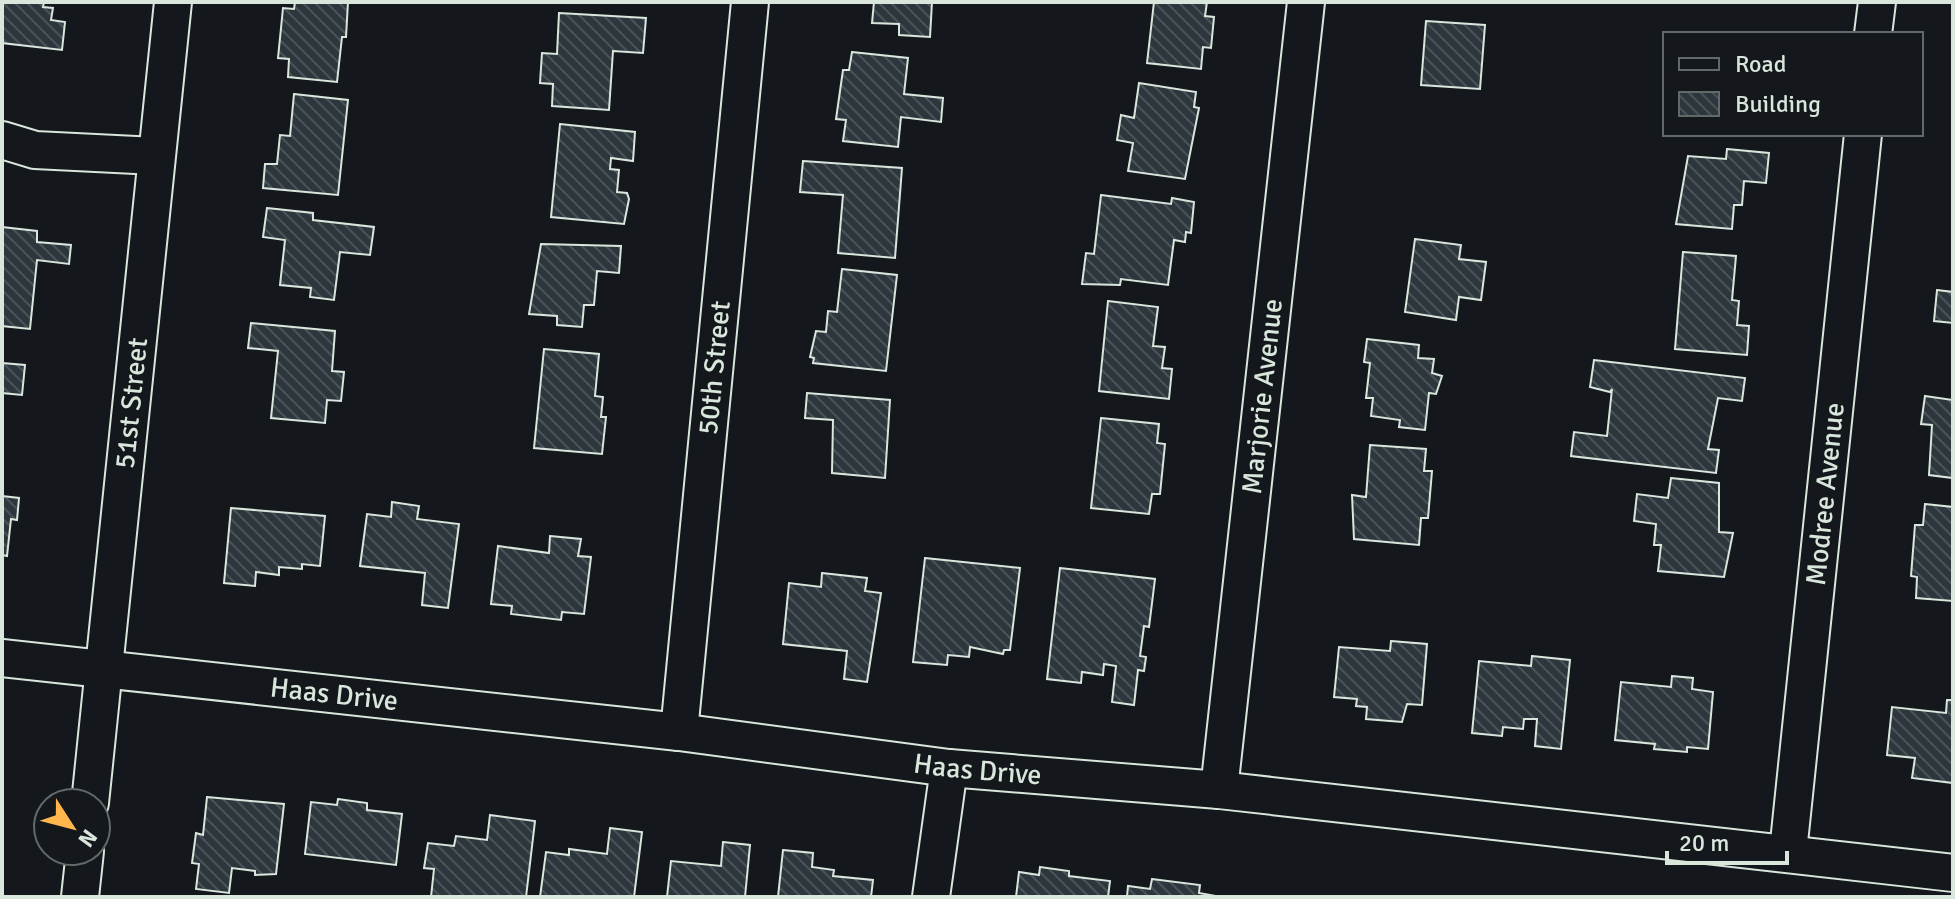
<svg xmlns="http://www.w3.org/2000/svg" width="1955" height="899" viewBox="0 0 1955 899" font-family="Signika,sans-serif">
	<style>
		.building { fill: url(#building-back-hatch); stroke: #d8e6dc; stroke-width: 2 }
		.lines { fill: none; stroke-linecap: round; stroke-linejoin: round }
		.street-casing { stroke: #d8e6dc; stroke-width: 40 }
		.street { stroke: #14181c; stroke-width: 36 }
		.labels { text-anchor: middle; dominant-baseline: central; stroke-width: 6; stroke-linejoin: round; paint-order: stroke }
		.street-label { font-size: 28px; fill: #d8e6dc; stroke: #14181c }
	</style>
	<defs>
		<pattern id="building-back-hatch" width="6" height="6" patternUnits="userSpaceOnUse" patternTransform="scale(2)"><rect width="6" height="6" fill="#2c363c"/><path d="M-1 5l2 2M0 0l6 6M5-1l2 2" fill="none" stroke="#4a5358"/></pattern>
	</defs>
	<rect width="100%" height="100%" fill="#14181c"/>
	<path class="building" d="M2 2H44L43 7 53 8 51 20 65 22 62 50 2 43Z
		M295 2H348L346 37H342L337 82 288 77 289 59 278 58 283 8 294 9Z
		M874 2H932L930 37 899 35V24L872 23Z
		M1154 2H1207L1205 16 1214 17 1211 48 1203 47 1201 69 1147 63Z
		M559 13 646 18 643 53 613 51 609 110 552 106 553 84 540 83 542 53 557 54Z
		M1426 21 1485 25 1480 89 1421 85Z
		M852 52 908 58 904 94 943 98 941 122 901 117 898 147 843 141 846 120 836 119 843 70H849Z
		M1139 83 1196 92 1194 107 1199 108 1185 179 1128 171 1133 143 1117 140 1121 115 1134 118Z
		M294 94 348 100 338 195 263 188 265 164H277L280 135 290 136Z
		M560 124 635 132 633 161 611 158 610 169 619 170 617 192 627 193 629 199 624 224 551 217Z
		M1727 149 1769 153 1766 183 1744 181 1742 205H1734L1732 229 1676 224 1688 156 1726 159Z
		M803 161 902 168 895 258 838 253 843 195 800 192Z
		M1101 195 1171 204 1172 198 1194 202 1191 233 1186 232 1185 242 1174 240 1168 285 1121 279 1120 285 1082 284 1086 253 1094 254Z
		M267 208 313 213V220L374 227 370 255 340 252 334 300 310 297 311 288 280 285 285 240 263 237Z
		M2 227 37 231V242L71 245 69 264 37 260 30 329 2 326Z
		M1415 239 1461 245 1459 259 1486 262 1481 300 1459 297 1456 320 1405 312Z
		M541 244 621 246 619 273 597 271 594 305H584L582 327 557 325V316L529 314Z
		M1683 252 1736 256 1732 300 1739 301 1737 325 1749 326 1747 355 1675 349Z
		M842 269 897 275 886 371 813 363 814 358 810 357 816 331 826 332 828 311 837 312Z
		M1937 290 1953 292V323L1934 321Z
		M1108 301 1158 307 1153 346 1165 347 1162 368 1172 369 1169 399 1099 391Z
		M251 323 335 331 332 371 344 372 341 401 327 400 325 423 271 418 278 351 248 348Z
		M1367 339 1419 345 1418 358 1434 359 1432 373 1442 376 1436 394 1429 393 1425 430 1399 427 1400 420 1371 416 1373 398H1366L1370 363 1364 362Z
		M544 349 599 354 595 396 603 397 601 417H606L602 454 534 448Z
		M1594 360 1745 378 1742 401 1718 398 1708 449 1719 450 1716 473 1571 456 1574 432 1607 436 1612 389 1610 392 1590 387Z
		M2 363 25 365 22 395 2 393Z
		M807 393 890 400 885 478 832 473 833 420 805 418Z
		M1925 396 1953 400V478L1929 475 1932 425 1921 424Z
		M1101 418 1159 424 1157 443 1165 444 1160 494H1152L1149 514 1091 508Z
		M1370 445 1426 449 1424 471H1432L1428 518H1421L1419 545 1354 539 1352 495 1366 497Z
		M1671 478 1719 483V532L1733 533 1724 577 1658 571 1661 545H1654L1656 524 1634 521 1637 494 1668 498Z
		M2 496 19 498 17 520 11 519 7 556 2 555Z
		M392 502 419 506 417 519 459 524 448 608 422 605 425 573 360 566 367 514 391 517Z
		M1925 504 1953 507V601L1916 598 1917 577 1911 576 1915 525H1923Z
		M231 508 325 516 320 566 302 564V569L279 567V575L256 572 255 586 224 583Z
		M550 536 581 539 578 556 591 557 584 614 562 612 561 620 511 614 512 606 491 604 498 546 549 553Z
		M925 558 1020 568 1010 650H1004L1003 654 970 647 969 657 948 655 947 665 913 662Z
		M1060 568 1155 579 1149 627 1144 626 1140 656 1146 657 1144 671 1138 670 1134 705 1112 702 1116 666 1104 664 1103 675 1082 672 1081 683 1047 679Z
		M822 573 867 578 865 591 881 593 867 682 844 679 847 651 783 644 789 583 821 587Z
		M1391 641 1427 644 1422 705 1407 704 1402 722 1366 719 1367 707 1356 706 1357 699 1334 697 1339 647 1390 651Z
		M1532 656 1570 660 1561 749 1535 746 1537 719H1524L1523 729 1503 727 1502 736 1472 733 1479 661 1531 666Z
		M1672 676 1693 678 1692 689 1713 692 1708 749 1687 747V752L1654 749 1655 744 1615 740 1621 682 1671 687Z
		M1947 700H1953V783L1912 778 1915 758 1887 755 1892 707 1946 713Z
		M207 797 284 804 276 874 255 875V871L232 868 229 893 196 889 199 864 192 863 196 833 203 835Z
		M338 799 367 803V810L402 814 396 865 305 854 311 802 337 805Z
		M490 815 535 821 526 897H431L434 869 424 868 428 843 454 846 456 836 487 840Z
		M610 828 642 832 634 897H540L546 852 569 855V849L607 854Z
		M723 842 750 845 745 897H667L671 861 721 866Z
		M783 850 813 853 812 867 834 870 833 876 873 880 871 897H778Z
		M1040 867 1069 871V876L1110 881 1108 897H1016L1019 872 1039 875Z
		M1152 879 1200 885 1199 893 1221 897H1127L1128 886 1150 889Z"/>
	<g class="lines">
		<g class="street-casing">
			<g id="street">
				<path d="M1873 34 1877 2"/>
				<path d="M2 140 35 150 156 156"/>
				<path id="s1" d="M2 658 679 732 949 768 1219 790 1953 873"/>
				<path id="s2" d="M679 732 750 2"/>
				<path id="s3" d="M1219 790 1306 2"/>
				<path id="s4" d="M90 803 173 2"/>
				<path id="s5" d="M1788 852 1863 134"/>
				<path d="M80 897 85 851"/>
				<path d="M931 897 949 768"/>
			</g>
		</g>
		<use href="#street" class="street"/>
	</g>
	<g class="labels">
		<g class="street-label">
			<text stroke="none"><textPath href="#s2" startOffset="366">50th Street</textPath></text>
			<text stroke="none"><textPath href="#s3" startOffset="396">Marjorie Avenue</textPath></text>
			<text stroke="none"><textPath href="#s4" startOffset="402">51st Street</textPath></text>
			<text stroke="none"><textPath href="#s5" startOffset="360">Modree Avenue</textPath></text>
			<text stroke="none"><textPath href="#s1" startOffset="334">Haas Drive</textPath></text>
			<text stroke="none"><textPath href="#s1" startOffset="982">Haas Drive</textPath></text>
		</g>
	</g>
	<rect width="1955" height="899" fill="none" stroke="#d8e6dc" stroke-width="8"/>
	<rect x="1663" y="32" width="260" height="104" fill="#14181c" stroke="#626a69" stroke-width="2"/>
	<rect x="1679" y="58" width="40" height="12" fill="#14181c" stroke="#626a69" stroke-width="2"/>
	<text x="1735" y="72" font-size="24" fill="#d8e6dc">Road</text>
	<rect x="1679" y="92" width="40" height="24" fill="url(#building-back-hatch)" stroke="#626a69" stroke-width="2"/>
	<text x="1735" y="112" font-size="24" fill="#d8e6dc">Building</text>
	<g transform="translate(72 827) rotate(126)"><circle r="38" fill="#14181c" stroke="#626a69" stroke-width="2"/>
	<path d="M0-6L14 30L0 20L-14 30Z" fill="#ffb74d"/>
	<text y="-12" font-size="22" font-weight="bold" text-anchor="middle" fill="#d8e6dc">N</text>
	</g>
	<path d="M1667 851v12h120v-12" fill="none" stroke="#d8e6dc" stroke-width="4"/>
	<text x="1679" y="851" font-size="24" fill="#d8e6dc" stroke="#14181c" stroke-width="6" paint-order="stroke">20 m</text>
</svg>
